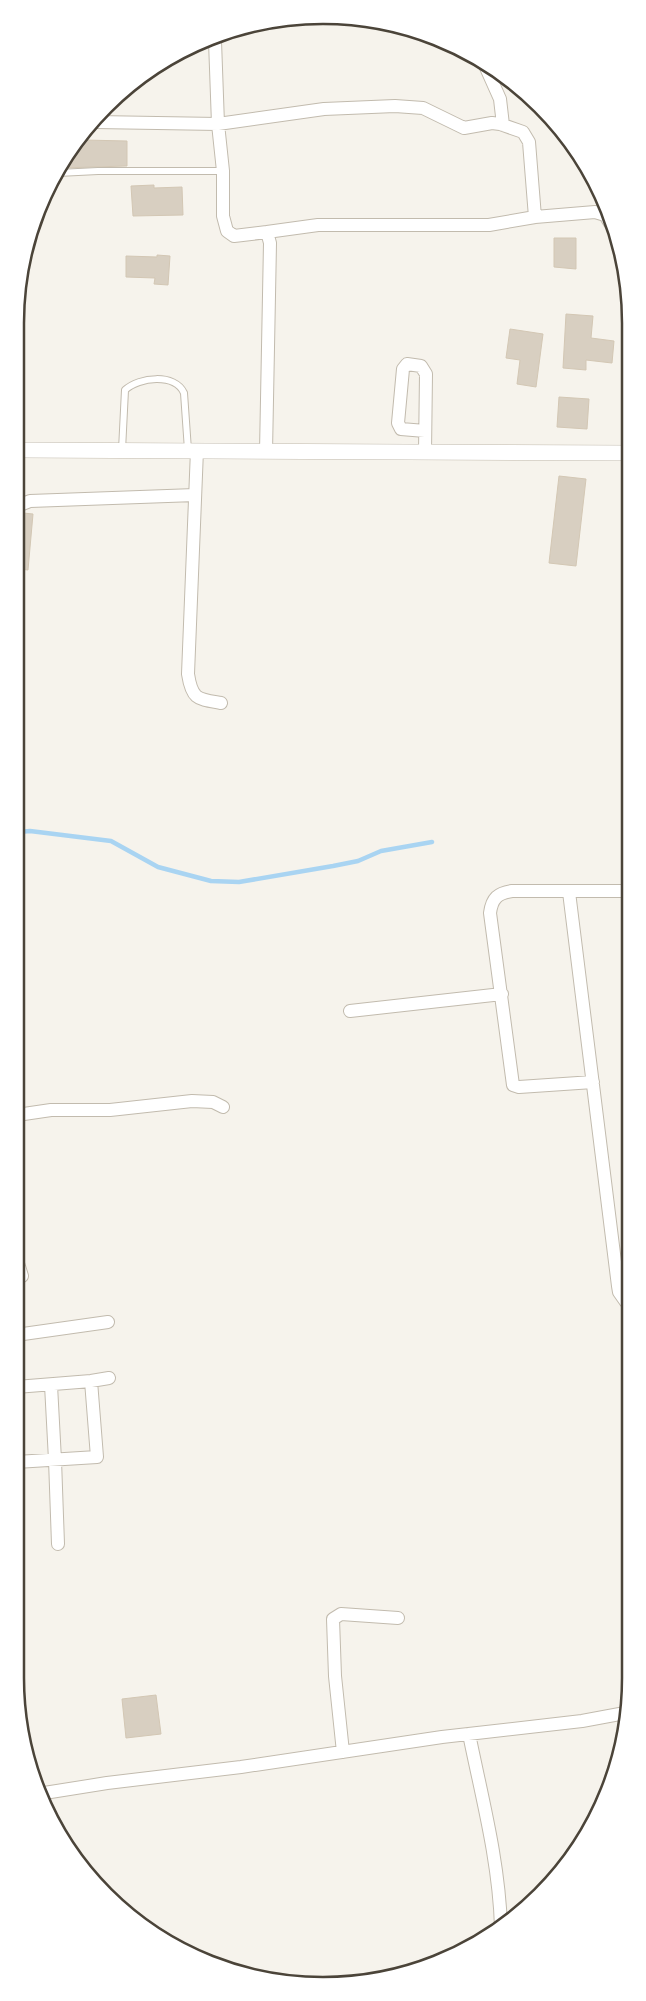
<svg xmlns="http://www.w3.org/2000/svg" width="646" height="2001" viewBox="0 0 646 2001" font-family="'Varela Round',sans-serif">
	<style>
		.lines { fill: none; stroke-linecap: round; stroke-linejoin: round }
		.stream { stroke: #a9d4f2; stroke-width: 4.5 }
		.building { fill: #d8cfc1; stroke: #d3c7b4 }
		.service-casing { stroke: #c2bbae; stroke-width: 8 }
		.minor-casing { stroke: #c2bbae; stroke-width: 14 }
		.tertiary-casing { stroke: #c2bbae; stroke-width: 16 }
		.service { stroke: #fff; stroke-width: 6 }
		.minor { stroke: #fff; stroke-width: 12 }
		.tertiary { stroke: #fff; stroke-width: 15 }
		.rim { fill: none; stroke: #4b4439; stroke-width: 2.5 }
	</style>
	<rect width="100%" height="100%" fill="#f6f3ec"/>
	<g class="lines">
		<path class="stream" d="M19 832 30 831 111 841 158 867 211 881 239 882 333 866 358 861 381 851 432 842"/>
	</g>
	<path class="building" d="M84 140 127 141V166L60 168 67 152 77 142Z
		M154 185V188L182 187 183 215 133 216 131 186Z
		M554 238H576V269L554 267Z
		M157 255 170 256 168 285 154 284 155 278 126 277V256L157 257Z
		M566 314 593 316 591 338 614 341 612 363 586 360V370L563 368Z
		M510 329 543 334 536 387 517 384 520 360 506 358Z
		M559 397 589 399 587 429 557 427Z
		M559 476 586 479 576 566 549 563Z
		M23 513 33 514 28 570 20 569V513Z
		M156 1695 161 1734 126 1738 122 1699Z"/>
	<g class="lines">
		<g class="service-casing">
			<path id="service" d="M58 173 98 171H223
				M122 450 125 390C139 377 175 373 184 393L188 450"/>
		</g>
		<g class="minor-casing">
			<path id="minor" d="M215 41 218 124 223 171V216L227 231 234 236 267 232 270 243 266 452
				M483 61 500 99 503 125
				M96 122 218 124 324 109 395 106 423 108 464 128 492 123 500 124 523 132 529 142 535 217 595 212 605 215 610 223
				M267 232 318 225H489L535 217
				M197 450 188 674C192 700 198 699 221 703
				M425 452 426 374 421 366 407 364 403 369 398 423 401 429 425 431
				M20 505 30 501 195 495
				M569 892 618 1286 619 1292 626 1302
				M350 1011 502 994
				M593 1082 519 1087 513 1085 490 913C492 898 498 893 512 891H627
				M17 1115 51 1110H110L192 1101 213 1102 223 1107
				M17 1277 22 1276 17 1260
				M16 1335 108 1322
				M51 1385 55 1460 58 1544
				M16 1387 91 1381 109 1378
				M16 1462 97 1457 91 1381
				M469 1734C482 1798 499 1861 501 1927
				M343 1752 335 1676 333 1619 341 1614 398 1618
				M38 1794 107 1783 241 1767 442 1737 582 1721 625 1713"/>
		</g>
		<g class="tertiary-casing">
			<path id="tertiary" d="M20 450 628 453"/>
		</g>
		<use href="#service" class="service"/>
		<use href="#minor" class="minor"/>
		<use href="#tertiary" class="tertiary"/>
	</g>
	<path d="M0 0H646V2001H0ZM323 24H323A299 299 0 0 1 622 323V1678A299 299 0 0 1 323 1977H323A299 299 0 0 1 24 1678V323A299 299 0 0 1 323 24Z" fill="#fff" fill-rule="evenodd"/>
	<path class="rim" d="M323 24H323A299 299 0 0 1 622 323V1678A299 299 0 0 1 323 1977H323A299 299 0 0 1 24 1678V323A299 299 0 0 1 323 24Z"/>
</svg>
